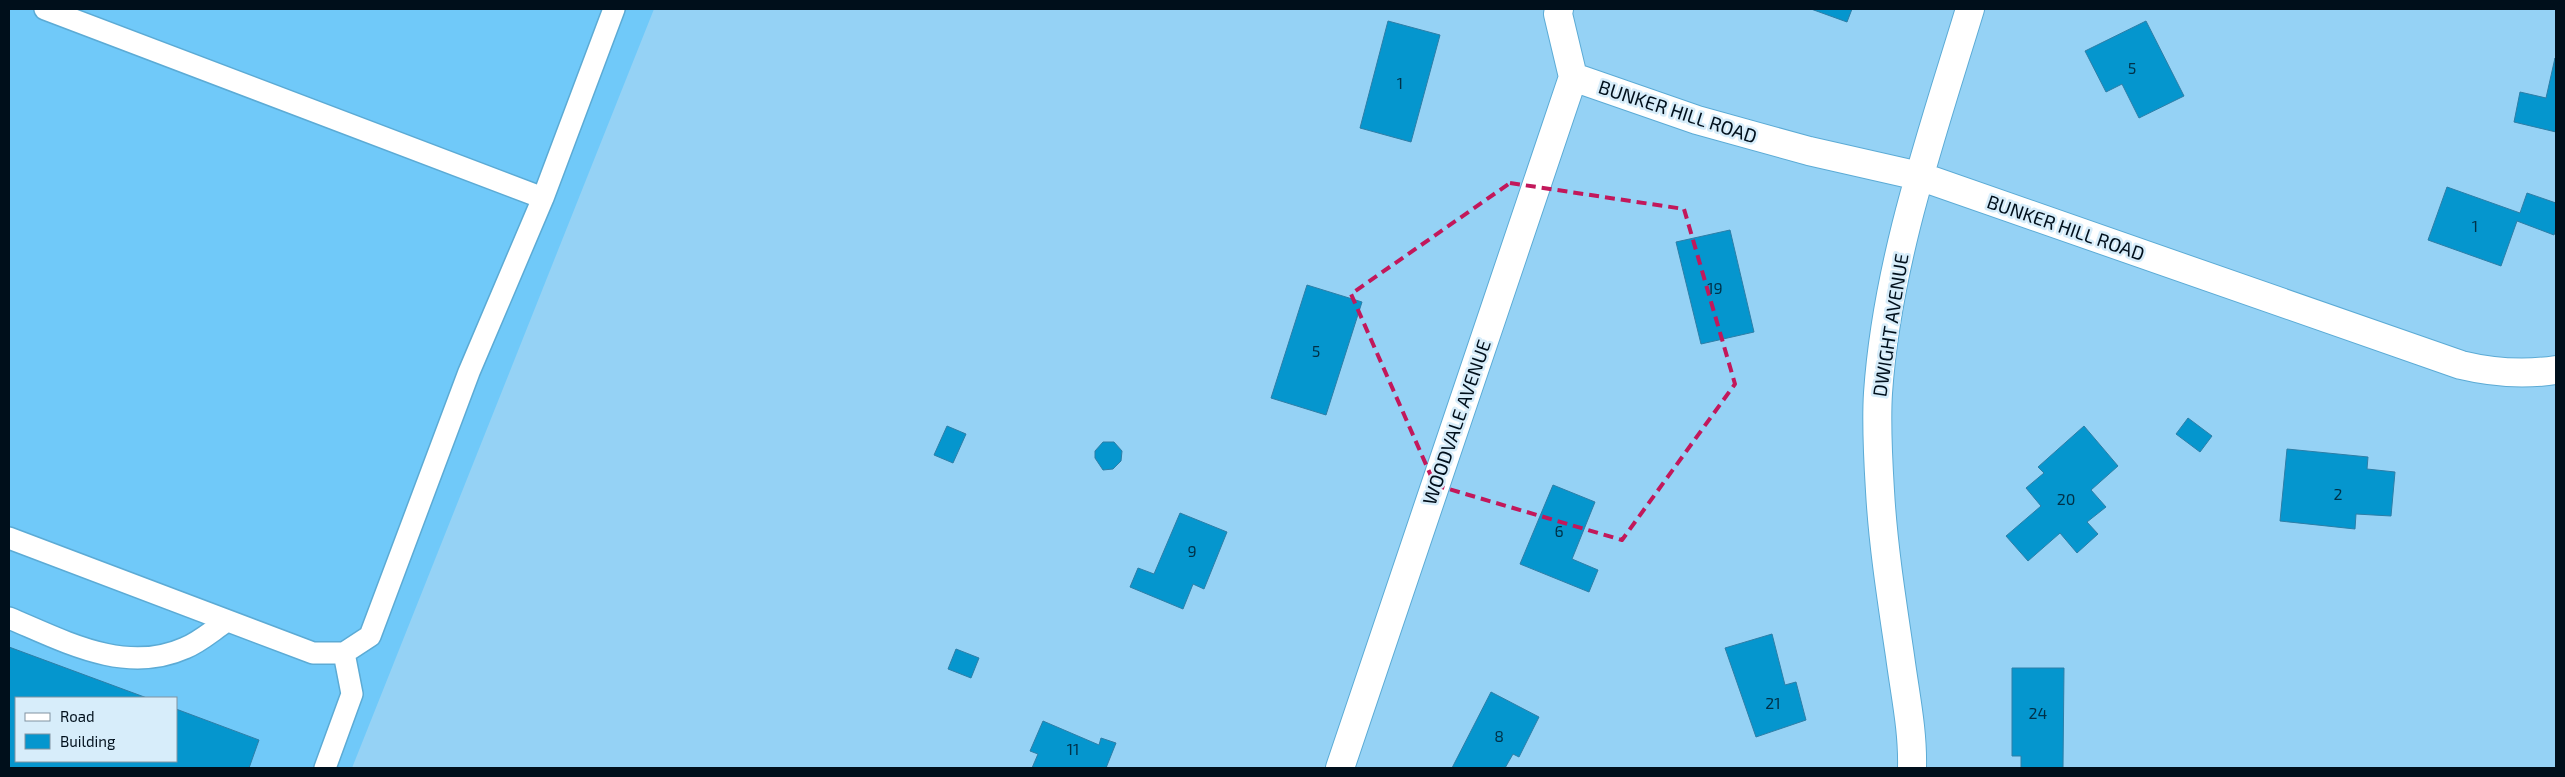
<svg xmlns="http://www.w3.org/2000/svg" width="2565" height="777" viewBox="0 0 2565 777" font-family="'Exo 2',sans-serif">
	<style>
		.built { fill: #70c9f9; fill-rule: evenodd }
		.building { fill: #0596ce; stroke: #2d7ea7 }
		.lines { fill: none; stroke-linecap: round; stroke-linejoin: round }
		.lane-casing { stroke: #5cabd5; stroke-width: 24 }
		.street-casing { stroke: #5cabd5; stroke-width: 30 }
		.lane { stroke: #fff; stroke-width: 21 }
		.street { stroke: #fff; stroke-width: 28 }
		.marked { fill: none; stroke: #c2185b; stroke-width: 4; stroke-dasharray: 10 6; stroke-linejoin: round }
		.labels { text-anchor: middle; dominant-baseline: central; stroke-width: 5; stroke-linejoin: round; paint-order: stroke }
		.number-label { font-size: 16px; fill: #013148 }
		.street-label { font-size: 19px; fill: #000f1b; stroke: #d7edfa }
	</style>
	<rect width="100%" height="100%" fill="#95d2f5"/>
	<path class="built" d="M9 9H654L352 768H9ZM16 698H176V761H16Z"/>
	<path class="building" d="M1811 9H1852L1847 22Z
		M1388 21 1440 35 1411 142 1360 128Z
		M2146 21 2184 96 2139 118 2122 84 2106 92 2085 51Z
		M2555 58 2556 132 2514 122 2520 92 2546 98Z
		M2447 187 2520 213 2527 193 2556 203V228L2554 235 2517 221 2501 266 2428 240Z
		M1730 230 1754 332 1701 344 1676 242Z
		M1307 285 1362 302 1326 415 1271 398Z
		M2188 418 2212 436 2200 452 2176 434Z
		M947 426 966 434 953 463 934 455Z
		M2084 426 2118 466 2091 490 2106 507 2087 522 2098 534 2077 553 2060 533 2028 561 2006 536 2041 506 2026 488 2044 473 2038 467Z
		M1103 442H1114L1122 451 1121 461 1113 469 1103 470 1095 458V451Z
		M2287 449 2368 457 2367 469 2395 472 2391 516 2356 514 2355 529 2280 521Z
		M1553 485 1595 502 1572 559 1598 570 1589 592 1520 564Z
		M1180 513 1227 532 1204 589 1193 584 1183 609 1130 587 1138 568 1154 574Z
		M1772 634 1785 685 1796 682 1806 720 1756 737 1725 648Z
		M9 647 147 698H16V761H176V709L259 740 249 768H9Z
		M956 649 979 658 971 678 948 669Z
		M2012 668H2064L2063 768H2021V756H2012Z
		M1491 692 1539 717 1519 757 1513 754 1505 768H1452Z
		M1043 721 1099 745 1101 738 1116 743 1106 768H1032L1038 754 1030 751Z"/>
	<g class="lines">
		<g class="lane-casing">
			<path id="lane" d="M45 9 543 198
				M9 538 313 653H344L370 636 469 372 543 198 614 9
				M9 618C64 641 125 675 185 648 200 642 213 630 227 621
				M325 768 352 694 344 653"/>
		</g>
		<g class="street-casing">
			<path id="street" d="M1559 9 1558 14 1573 77
				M1573 77 1697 120 1809 151 1919 176 2461 365C2494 373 2523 375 2556 370
				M1340 768 1573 77
				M1912 768C1913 730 1905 694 1900 656 1892 602 1883 545 1880 491 1878 459 1876 425 1878 393 1887 262 1932 134 1970 9"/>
		</g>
		<use href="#lane" class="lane"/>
		<use href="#street" class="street"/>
	</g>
	<path class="marked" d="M1510 183 1684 209 1735 384 1622 540 1435 485 1351 294Z"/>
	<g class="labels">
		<g class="number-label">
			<text x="2132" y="67">5</text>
			<text x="1400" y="82">1</text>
			<text x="2475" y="225">1</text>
			<text x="1715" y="287">19</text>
			<text x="1316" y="350">5</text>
			<text x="2338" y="493">2</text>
			<text x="2066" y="498">20</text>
			<text x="1559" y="530">6</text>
			<text x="1192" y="550">9</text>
			<text x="1773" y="702">21</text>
			<text x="2038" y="712">24</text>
			<text x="1499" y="735">8</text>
			<text x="1073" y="748">11</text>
		</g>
		<g class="street-label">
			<text transform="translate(1678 111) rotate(18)">BUNKER HILL ROAD</text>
			<text transform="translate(2066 227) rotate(19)">BUNKER HILL ROAD</text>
			<text transform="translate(1890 325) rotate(-81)">DWIGHT AVENUE</text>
			<text transform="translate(1456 422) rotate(-71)">WOODVALE AVENUE</text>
		</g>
	</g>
	<rect width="2565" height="777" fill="none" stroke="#000f1b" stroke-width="20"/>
	<rect x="15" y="697" width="162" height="65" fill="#d7edfa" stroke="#8194a1"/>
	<rect x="25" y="713" width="25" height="8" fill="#ffffff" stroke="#8194a1"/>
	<text x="60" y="722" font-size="15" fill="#000f1b">Road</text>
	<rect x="25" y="734" width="25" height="15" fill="#0596ce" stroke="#8194a1"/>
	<text x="60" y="747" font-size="15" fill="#000f1b">Building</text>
</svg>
